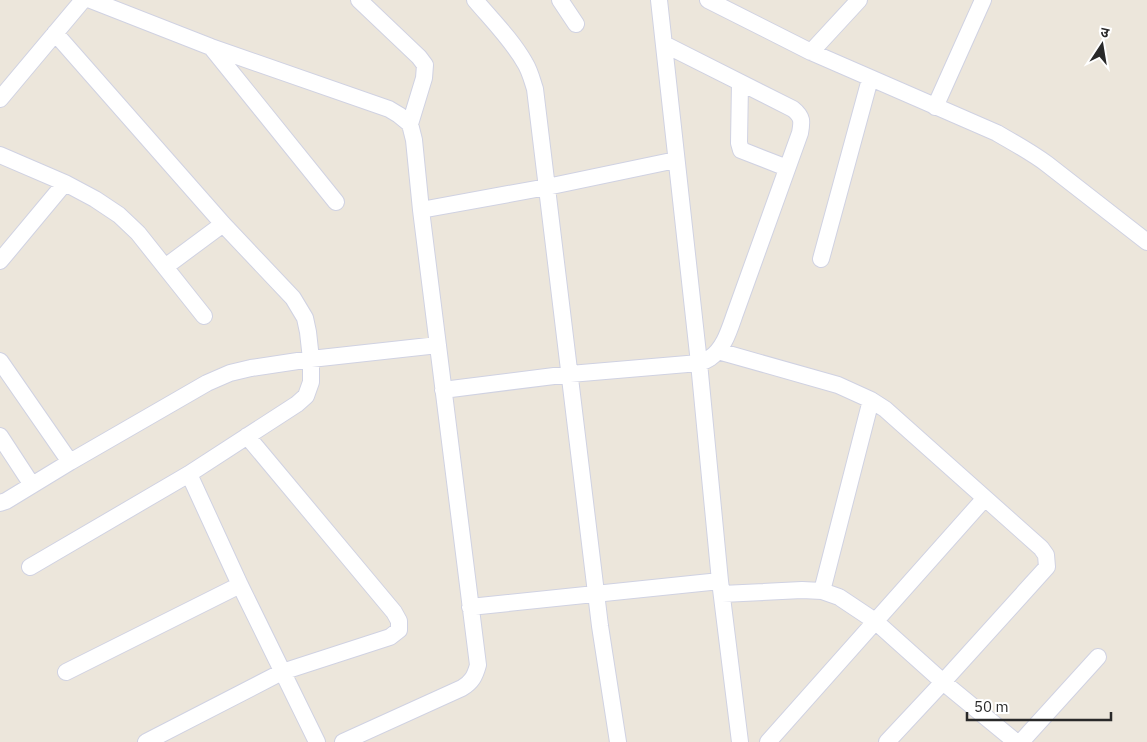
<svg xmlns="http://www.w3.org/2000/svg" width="1147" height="742" viewBox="0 0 1147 742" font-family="'IBM Plex Sans','Noto Sans Devanagari',sans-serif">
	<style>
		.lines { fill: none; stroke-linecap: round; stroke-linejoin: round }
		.street-casing { stroke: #d0d2e2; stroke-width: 18 }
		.street { stroke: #fff; stroke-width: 16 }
	</style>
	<rect width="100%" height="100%" fill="#ece6db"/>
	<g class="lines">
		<g class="street-casing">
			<path id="street" d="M91 0 211 47 389 109 399 115 410 124 414 140 421 210 478 665C475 676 472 682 462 688L343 742
				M359 0 419 57 425 65 424 78 410 124
				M475 0C492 20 512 40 525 63 530 71 532 80 535 89L600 626 618 742
				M560 0 576 24
				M659 0 699 363 720 581 740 742
				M708 0 811 52 997 133C1014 143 1031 152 1047 164L1147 242
				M211 47 336 202
				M811 52 859 0
				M740 83 739 143 741 150 787 168
				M0 99 83 0
				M935 107 983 0
				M0 155 65 183 95 199 119 215 138 233 204 316
				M421 210 547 187 676 160
				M821 259 870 79
				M0 261 65 183
				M165 267 223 224
				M718 351 838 385 871 400 885 409 1041 548 1046 555 1047 567 943 682 887 742
				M0 361 70 462
				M443 390 570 374 699 363C703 362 707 360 710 358 725 348 730 327 736 311L800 133C802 122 803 117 793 109L664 44
				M0 436 32 485
				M189 474 240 585 317 742
				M0 503 6 501 70 462 207 383 230 373 251 368 311 359 438 345
				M30 567 189 474 297 404 306 396 311 382V359L308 332 305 318 293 298 223 224 55 33
				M822 591 871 400
				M722 594 802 590 822 591 839 597 875 621 943 682 1016 742
				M470 607 720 581
				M66 672 240 585
				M146 742 282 672 390 637 399 630V621L394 612 247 436
				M768 742 985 498
				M1021 742 1098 657"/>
		</g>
		<use href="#street" class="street"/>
	</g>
	<g transform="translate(1102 45) rotate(12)" stroke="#ffffff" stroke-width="4" paint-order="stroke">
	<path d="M0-4L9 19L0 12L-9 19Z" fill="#292929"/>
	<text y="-8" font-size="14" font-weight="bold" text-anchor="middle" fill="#292929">उ</text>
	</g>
	<path d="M967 712v8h144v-8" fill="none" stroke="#292929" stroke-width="2.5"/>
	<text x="974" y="712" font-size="15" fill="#292929" stroke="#ffffff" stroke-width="4" paint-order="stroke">50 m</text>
</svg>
